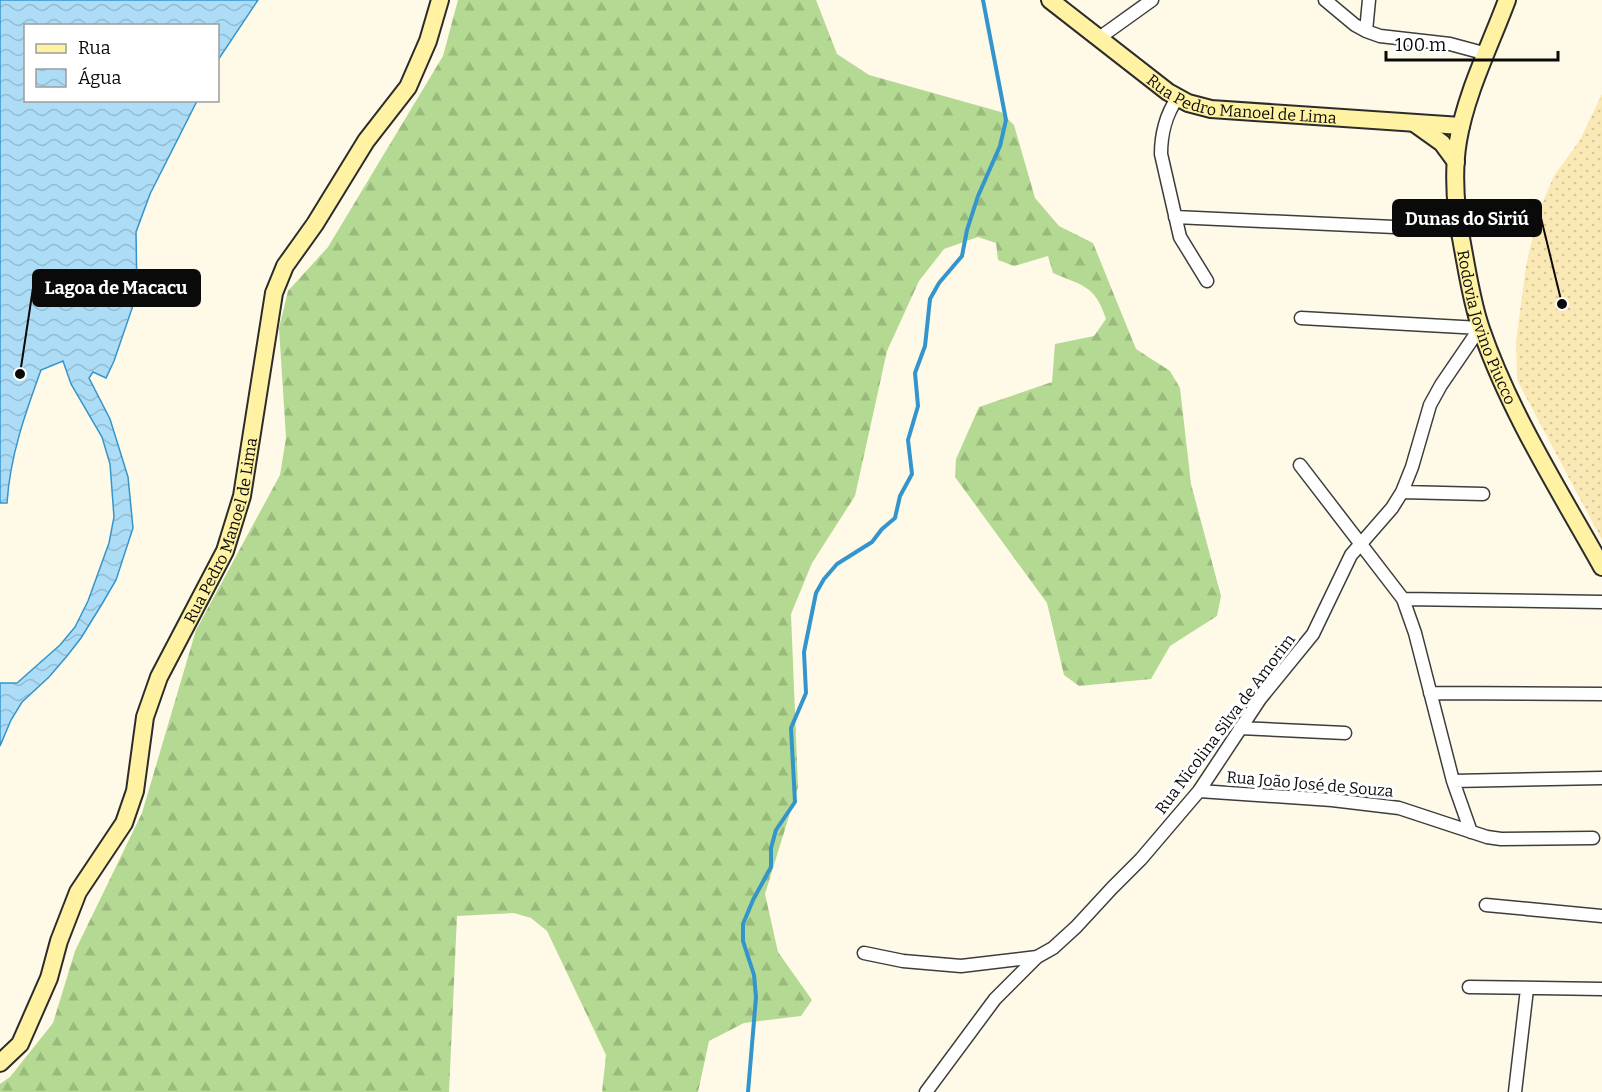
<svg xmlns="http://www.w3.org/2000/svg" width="1602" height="1092" viewBox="0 0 1602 1092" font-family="Bitter,serif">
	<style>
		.forest { fill: url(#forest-firs) }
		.sand { fill: url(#sand-dots) }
		.water { fill: url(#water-waves); stroke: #3495cd; stroke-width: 1.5 }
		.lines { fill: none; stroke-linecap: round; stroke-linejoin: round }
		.stream { stroke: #3495cd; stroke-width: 4 }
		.street-casing { stroke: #3d3d3d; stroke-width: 15 }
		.secondary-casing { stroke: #2c2c2c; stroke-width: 20 }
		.street { stroke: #fff; stroke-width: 12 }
		.secondary { stroke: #fff2a3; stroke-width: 16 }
		.labels { text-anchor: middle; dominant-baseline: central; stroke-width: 6; stroke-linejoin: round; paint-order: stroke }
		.street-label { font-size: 16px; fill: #0a0a0a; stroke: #fff }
		.leader { fill: none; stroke: #0a0a0a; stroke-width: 2 }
		.callout-dot { fill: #0a0a0a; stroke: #fff; stroke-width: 2 }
		.callout { fill: #0a0a0a; stroke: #0a0a0a; stroke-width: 2 }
		.callout-label { font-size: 18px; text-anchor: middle; font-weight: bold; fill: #fff }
	</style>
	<defs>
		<pattern id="forest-firs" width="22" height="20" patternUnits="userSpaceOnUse" patternTransform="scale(1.5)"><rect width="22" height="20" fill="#b4d992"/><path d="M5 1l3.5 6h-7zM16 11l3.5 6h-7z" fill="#99b97d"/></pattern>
		<pattern id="sand-dots" width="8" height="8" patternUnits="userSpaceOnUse" patternTransform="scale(1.5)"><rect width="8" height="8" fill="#fae9b5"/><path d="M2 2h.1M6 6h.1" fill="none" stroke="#d5c69a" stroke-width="1.8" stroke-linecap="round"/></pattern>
		<pattern id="water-waves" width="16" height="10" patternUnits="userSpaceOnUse" patternTransform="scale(1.5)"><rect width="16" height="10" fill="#adddf6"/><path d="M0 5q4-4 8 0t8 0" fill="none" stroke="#94bcd2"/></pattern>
	</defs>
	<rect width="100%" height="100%" fill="#fffae8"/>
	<path class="forest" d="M458 0H816L837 54 869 75 1001 112 1014 125 1035 198 1059 226 1093 243 1136 349 1170 371 1180 388 1191 484 1221 596 1217 616 1170 646 1151 679 1079 686 1064 675 1047 603 955 477 956 459 979 407 1052 382 1055 344 1094 336 1106 319C1095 285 1083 286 1053 273L1048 256 1014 266 998 260 996 243 978 237 944 249 919 281 887 351 855 496 812 563 791 614 798 787 765 894 778 952 812 1000 801 1016 744 1023 709 1041 698 1092H602L606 1055 547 931 531 918 514 913 457 916 449 1092H0V1084L10 1077 53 1023 75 951 142 813 196 630 280 475 286 438 279 328 288 291 328 247 443 56Z"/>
	<path class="sand" d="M1602 94V540L1517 380 1516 342 1526 266 1538 213 1554 176 1580 140Z"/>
	<path class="water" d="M0 0H258L218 60V26H26V100L197 101 150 194 136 232 137 294 114 361 106 378 93 372 89 378 110 419 128 477 133 528 116 580 102 604 81 638 67 656 49 677 22 702 11 720 0 746V683H17L60 645 75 627 88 601 109 543 114 517 110 464 102 437 71 384 63 361 41 370C25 414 10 456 7 503H0Z"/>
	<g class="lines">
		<path class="stream" d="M748 1092 756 997 754 975 743 941V924L753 900 771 867V848L776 830 795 802 791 728 806 693 804 652 816 593 824 579 837 564 872 542 882 529 895 518 900 496 912 474 908 440 918 406 915 373 925 346 930 299 939 283 962 256 967 230 978 196 1000 146 1006 120 983 0"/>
		<g class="street-casing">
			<path id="street" d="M1325 0 1355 25 1366 31 1380 36 1450 44 1487 54
				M1366 31 1369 0
				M1099 38 1152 0
				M1177 99C1166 114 1161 135 1161 154L1180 237 1207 281
				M1175 217 1459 230
				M1301 318 1480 328
				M1300 465 1403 599 1415 633 1453 781 1471 832
				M1402 492 1483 494
				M1403 599 1602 602
				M1430 693 1602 694
				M1240 728 1345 733
				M1453 781 1602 778
				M1199 791 1332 800 1399 808 1487 837 1501 839 1593 838
				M1486 905 1602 916
				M864 953 903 961 961 966 1037 957
				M1469 987 1602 989
				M926 1092 995 999 1037 957 1053 948 1076 927 1112 888 1141 859 1199 791 1260 699 1313 634 1351 555 1392 508 1402 492 1412 467 1430 405 1441 385 1480 328
				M1515 1092 1527 989"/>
		</g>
		<g class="secondary-casing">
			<g id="secondary">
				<path id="s1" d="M1050 0 1168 92 1188 103 1211 109 1461 126"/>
				<path id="s2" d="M1507 0C1490 46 1466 93 1458 141 1452 177 1456 214 1463 249 1468 276 1472 303 1481 329 1510 413 1559 490 1602 567"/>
				<path d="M1414 123 1442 143 1456 162"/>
				<path id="s3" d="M0 1063 20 1044 49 978 59 941 78 892 124 823 135 791 145 717 159 677 225 551 242 496 274 293 285 266 315 224 366 141 408 87 428 41 440 0"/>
			</g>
		</g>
		<use href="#street" class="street"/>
		<use href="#secondary" class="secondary"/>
	</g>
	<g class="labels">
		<g class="street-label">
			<text stroke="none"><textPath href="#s1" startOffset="224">Rua Pedro Manoel de Lima</textPath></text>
			<text stroke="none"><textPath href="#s2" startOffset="340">Rodovia Jovino Piucco</textPath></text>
			<text stroke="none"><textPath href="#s3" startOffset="585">Rua Pedro Manoel de Lima</textPath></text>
			<text transform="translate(1225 724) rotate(-53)">Rua Nicolina Silva de Amorim</text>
			<text transform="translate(1310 784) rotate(5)">Rua João José de Souza</text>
		</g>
	</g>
	<path class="leader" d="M1562 304L1541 218M20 374L33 288"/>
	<g class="callout-dot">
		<circle cx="1562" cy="304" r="6"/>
		<circle cx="20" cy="374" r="6"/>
	</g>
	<g class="callout">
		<rect x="1393" y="200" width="148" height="36" rx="6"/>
		<rect x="33" y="270" width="167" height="36" rx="6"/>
	</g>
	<g class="callout-label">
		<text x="1467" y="225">Dunas do Siriú</text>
		<text x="116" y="294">Lagoa de Macacu</text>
	</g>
	<rect x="24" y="24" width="195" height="78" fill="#ffffff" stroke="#9d9d9d" stroke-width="1.5"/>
	<rect x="36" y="44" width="30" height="9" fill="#fff2a3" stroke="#9d9d9d" stroke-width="1.5"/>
	<text x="78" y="54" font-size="18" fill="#0a0a0a">Rua</text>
	<rect x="36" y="69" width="30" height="18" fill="url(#water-waves)" stroke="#9d9d9d" stroke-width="1.5"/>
	<text x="78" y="84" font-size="18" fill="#0a0a0a">Água</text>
	<path d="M1386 51v9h172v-9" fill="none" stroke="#0a0a0a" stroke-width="3"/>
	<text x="1395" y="51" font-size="18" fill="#0a0a0a" stroke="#ffffff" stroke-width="4.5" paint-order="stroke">100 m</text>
</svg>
